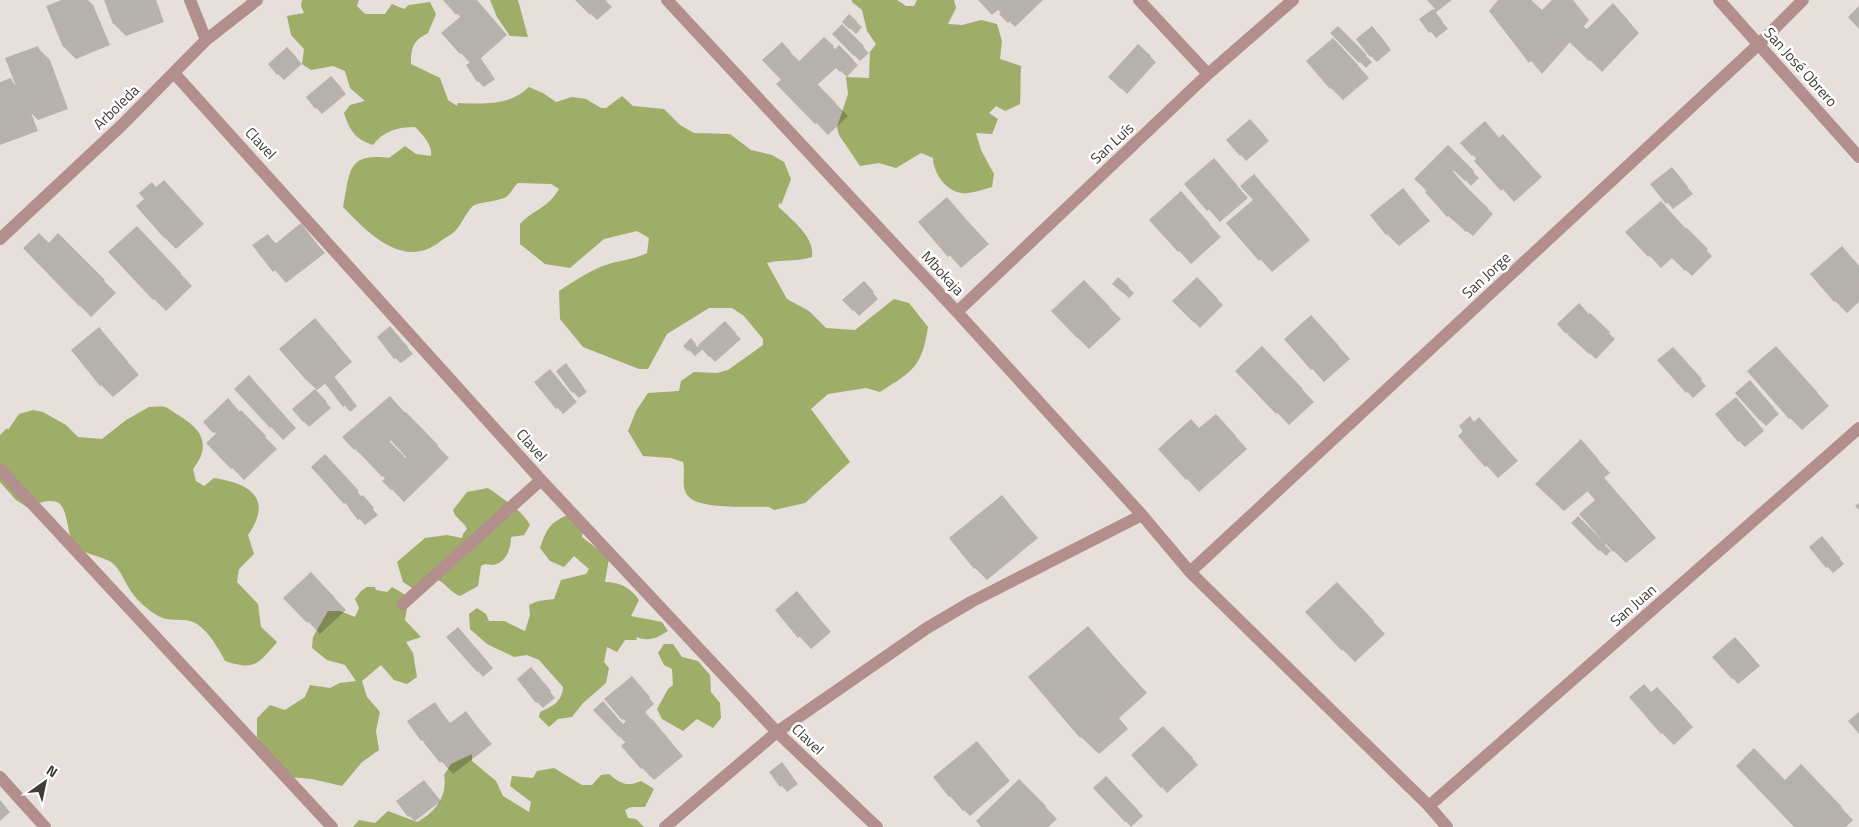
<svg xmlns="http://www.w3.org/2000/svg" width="1859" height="827" viewBox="0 0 1859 827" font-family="'Titillium Web',sans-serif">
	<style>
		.forest { fill: #9ead67 }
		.shadow { fill: #0003; fill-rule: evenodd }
		.building { fill: #b5b2ac }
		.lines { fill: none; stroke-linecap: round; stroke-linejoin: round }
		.minor { stroke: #b28f8c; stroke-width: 12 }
		.labels { text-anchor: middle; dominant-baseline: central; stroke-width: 5; stroke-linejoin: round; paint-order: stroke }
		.street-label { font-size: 15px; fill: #3e3b3a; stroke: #fff }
	</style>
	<rect width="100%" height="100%" fill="#e6dfdb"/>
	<path class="forest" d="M302 0H359L357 6 365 14H385L392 4 404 9 409 5 430 2 436 14 428 33C413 41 411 47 411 64L440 78 448 100 457 106 458 103C483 104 510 106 529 87L543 93 556 102 572 97 586 99 601 108H606L622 96 633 106 664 109 680 125 694 133 730 134 751 150 772 155 784 162 791 179 781 205 780 202 778 206C791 220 815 236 812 257 797 262 782 259 767 263L787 299 809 311 826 328 855 330 894 299 909 303 928 327C922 367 913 371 880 392L866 388 828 394 811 409 850 462 805 503 774 510 769 507C751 506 699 510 688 496 680 486 686 474 683 462L671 458 643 456 628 431 636 411 648 393 679 391 681 381 694 372 717 373 728 370 763 345V339L744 316 732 308H709L667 334 648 369H639L583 347 560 319 559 291C576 280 593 268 612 263 625 260 634 259 647 253L649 238 637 231 604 239 570 268 545 264 520 244V224C535 208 546 210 559 189L551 184 518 183C513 187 511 194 506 197 496 202 478 202 473 206 466 212 462 224 455 231 451 235 446 237 442 240 405 271 370 235 343 207 350 173 346 152 389 158L405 146 416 154 431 156C433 145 422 134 415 127 398 127 383 131 373 145 355 139 350 131 344 113L350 105 365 101 350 88 345 71 333 66 311 70 302 64 304 49 291 35 287 16 304 13 301 6Z
		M490 0H518L528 37 510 36 497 17Z
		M852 0H897L906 6H914L917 0H954L956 8 948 24 962 25 981 20 997 24 1002 41 1000 59 1021 66C1020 79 1021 91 1020 104L1005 111 996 106 989 113 998 119 992 134 976 133 981 150 994 174 992 187C984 189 976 192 968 193 949 196 933 174 933 158L921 153 896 168 879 163 860 166 839 135 837 127 848 94 846 77 869 78 870 52 876 44 867 31 862 10 852 2Z
		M149 407C153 407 160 406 165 407 169 408 174 413 178 415 202 429 212 445 193 469L196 481 204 486 214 478C249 483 274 498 248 535L254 554 239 569 237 582 258 604 261 627 277 642C258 664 255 671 225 661 219 649 209 632 197 624 188 618 177 621 167 619 156 617 145 607 138 600 127 590 123 571 111 562 97 554 83 556 71 540 63 506 67 492 27 507L16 500 0 482V435L7 428 8 430 19 414 33 410 43 412 66 425 78 437 102 439 126 420Z
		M488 488C503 499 521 509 530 525L524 535 511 537C511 547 507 563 493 565 488 565 486 563 481 566L478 586 460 596C449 592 446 582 435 579L415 590 403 582 397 562 425 538 447 535 462 538 463 534 467 529C464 521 455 519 453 510L467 492Z
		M570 514 583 527 582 537 609 558 605 582C620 582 631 588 639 600L631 616 662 622 668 631C657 638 649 642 636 637L637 640H625L617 652 607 647 604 662 609 668 606 683 583 703 572 717 558 719 549 727 539 717 540 712C553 706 562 702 563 687L539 660 527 655 514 657 487 644 470 629 469 614 477 608 486 614 489 621H504L525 631 530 615 529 605 538 601 554 599 561 580 586 574 589 569 574 556 564 567 550 561 540 548C547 528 550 522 570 514Z
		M367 587H375L376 590 387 592 392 587 409 597 405 620 421 637 406 642 413 653 417 677 407 684 394 680 381 665 362 681 367 697 380 712 376 731 379 750 362 762 342 786 312 779 289 777 257 737V718L270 705 285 710 305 697 310 685 330 688 340 683 356 681 345 665 327 660 312 648 313 637 328 611H340L355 617 359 608 355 599 361 591Z
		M664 644H673L682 657 698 661 710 675 711 692 720 703 721 718 713 728 697 719 683 731 662 719 657 709 668 689 673 685 672 669 664 665 658 653Z
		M472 754V761L496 781 503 796 529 812 531 802 510 786 512 776 533 778 537 771 554 768 582 785H592L601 775 609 774C620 784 628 787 641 781L654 789 645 807H631L625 810 628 818 636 819 644 827H353L359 820 375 823 388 811 417 822C435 813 448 796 444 775L451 764Z"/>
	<path class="shadow" d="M65 0H88L93 5 110 45 76 59 64 47 48 7Z
		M105 0H156L164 22 126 36 114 24Z
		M445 0H477L507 35 480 59 495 79 484 87 478 81 470 63 443 33 461 18Z
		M577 0H605L612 7 597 20Z
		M978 0H1043L1015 27 998 10 992 15Z
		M1427 0H1452L1435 13 1448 29 1436 38 1421 19 1435 9Z
		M1499 0H1529L1542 12 1554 0H1573L1589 20 1583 27 1587 31 1625 17 1639 33 1602 72 1571 41 1542 74 1490 11Z
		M850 16 862 27 856 34 843 22Z
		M842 26 869 53 860 61 834 34Z
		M1338 28 1372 62 1366 68 1332 33Z
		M1378 33 1391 50 1377 62 1371 56Z
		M824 38 836 50 839 47 858 65 847 77 837 67 817 85 848 116 828 135 778 84 783 80 782 44 800 62Z
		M1138 46 1156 62 1127 94 1110 77Z
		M38 48 50 60 68 109 38 120 31 113 38 131 0 145V84L10 80 18 87Z
		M1345 51 1369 78 1343 100 1331 88Z
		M293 54 302 64 284 80 278 74Z
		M337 83 346 94 322 114 307 98Z
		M1256 126 1269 141 1246 161 1241 155Z
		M1491 128 1500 139 1515 148 1542 177 1514 202 1473 155Z
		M1448 147 1479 178 1471 186 1455 169 1452 172 1493 214 1473 236 1448 216 1416 179Z
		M1214 159 1248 198 1220 222 1186 184Z
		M1677 175 1693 194 1673 209 1652 184Z
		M1266 188 1310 240 1272 272 1228 223Z
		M1403 189 1430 221 1399 246 1387 234Z
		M1181 193 1221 237 1191 264 1151 220Z
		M176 194 204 224 176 249 164 237Z
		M947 199 989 244 961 268 920 222Z
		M1673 215 1712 256 1692 276 1673 257 1661 268 1627 232Z
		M301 225 325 253 286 283 254 246 267 235 277 244Z
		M58 235 116 293 91 317 34 259Z
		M149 240 192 286 166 311 154 299Z
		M1854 260 1859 266V302L1847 313 1835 301Z
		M1118 278 1134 293 1129 298 1119 289Z
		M1197 279 1223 305 1200 328 1174 301Z
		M869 288 878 299 859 316 844 300Z
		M1096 294 1121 319 1089 349 1077 337Z
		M1579 305 1615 339 1596 359 1567 333Z
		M725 323 741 339 715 362 703 349 695 356 685 346 691 340 698 347Z
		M99 329 139 375 113 397 101 385Z
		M1323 329 1350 359 1324 382 1285 339Z
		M327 332 352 362 334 377 357 406 350 412 326 383 316 391 331 408 309 427 293 410 317 390 305 379Z
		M396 334 413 354 401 363 395 358Z
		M1678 354 1706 386 1693 398 1659 360Z
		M1274 359 1314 402 1289 425 1237 371Z
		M1788 360 1829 406 1802 430 1790 418Z
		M571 371 587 392 579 398 573 392Z
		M249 377 296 428 283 440 236 389Z
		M555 377 577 402 563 414 536 383Z
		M1755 387 1779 414 1766 426 1760 420Z
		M390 397 449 458 404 502 384 481 386 479 355 449ZM391 440 408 457 406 459 389 442Z
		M228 400 277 449 244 480 208 443 217 435 205 422Z
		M1742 404 1764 431 1745 447 1739 441Z
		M1216 415 1247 449 1199 492 1160 449 1200 430Z
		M1475 423 1491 431 1518 461 1498 478 1459 436Z
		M1592 453 1610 473 1604 478 1656 538 1626 563 1612 549 1597 500 1588 491 1564 511 1548 496Z
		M331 462 378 515 365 525 313 467Z
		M1002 497 1038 538 987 580 975 568Z
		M1859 503V510L1855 506Z
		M1578 518 1611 551 1606 556 1573 523Z
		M1828 543 1844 564 1833 573 1810 547Z
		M323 586 346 610 320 634 285 598Z
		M797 593 831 632 811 649 776 611Z
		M1349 596 1385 634 1355 662 1343 650Z
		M1088 628 1147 693 1119 718 1128 729 1099 754 1081 737Z
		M463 634 493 668 483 677 478 671Z
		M1741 644 1760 666 1738 684 1714 657Z
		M537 675 555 698 543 708 537 702Z
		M637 683 654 704 645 712 683 756 654 780 642 768 626 743 595 710 624 726 627 723 606 699Z
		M1651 694 1669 700 1693 727 1674 745 1662 733Z
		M435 704 451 724 466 713 492 744 453 774 422 740Z
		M976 743 1010 781 970 816 950 796Z
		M1192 758 1198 765 1167 793 1162 787Z
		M787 770 798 784 787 792 770 772Z
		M1106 777 1143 816 1131 827 1095 788Z
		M1813 778 1853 820 1846 827H1795Z
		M1019 780 1057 819 1048 827H983Z
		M429 787 441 801 415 821 409 816Z
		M0 800 10 812 0 821Z"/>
	<path class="building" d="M61 0H85L99 33 63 47 46 6Z
		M104 0H150L153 9 113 24Z
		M443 0H473L456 15Z
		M575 0H607L590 15Z
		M987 0H1004L995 8Z
		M1014 0H1031L1008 23 999 14Z
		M1498 0H1531L1542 10 1552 0H1572L1578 8 1529 63 1489 11Z
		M478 2 496 23 460 54 441 33Z
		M1613 3 1628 20 1589 61 1560 33 1574 19 1587 29Z
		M1859 6V29L1848 17Z
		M1433 9 1443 22 1429 33 1419 19Z
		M849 14 857 21 849 29 842 22Z
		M842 24 864 46 854 56 832 34Z
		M1338 26 1367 55 1359 63 1330 33Z
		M1372 26 1386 43 1370 57 1356 39Z
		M824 37 834 46 806 73 836 103 815 124 776 84 781 80 762 60 782 42 791 52 783 61 791 69Z
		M1333 38 1358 65 1330 89 1306 61Z
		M1138 44 1151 56 1121 89 1108 77Z
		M839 45 853 59 840 72 826 58Z
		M38 46 57 97 25 109 5 58Z
		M287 47 297 58 277 75 268 64Z
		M479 56 491 73 477 82 466 65Z
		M331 76 341 87 315 109 306 97Z
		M11 78 27 119 0 129V82Z
		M1250 119 1264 135 1240 156 1226 140Z
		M1485 121 1496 134 1472 156 1460 143Z
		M1503 134 1530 164 1501 191 1474 161Z
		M1448 145 1474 171 1465 181 1448 165 1424 188 1414 179Z
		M1214 158 1237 185 1207 211 1184 184Z
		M1672 167 1688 187 1666 204 1650 184Z
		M1451 169 1472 194 1447 217 1425 192Z
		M1254 174 1299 227 1259 261 1226 223 1253 200 1240 186Z
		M164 180 193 212 164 238 136 206 144 199 139 193 152 182 156 187Z
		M1403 188 1419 208 1386 235 1370 215Z
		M1181 191 1210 224 1178 252 1149 220Z
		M1474 195 1488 208 1466 232 1452 219Z
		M947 197 977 232 948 257 918 222Z
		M1661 201 1683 226 1648 257 1625 232Z
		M301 223 314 240 273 272 252 245 268 234 275 244Z
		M137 226 181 273 153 300 108 252Z
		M1687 228 1708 249 1685 271 1664 250Z
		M39 233 49 243 58 233 105 280 79 306 23 248Z
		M1842 246 1859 266V280L1834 302 1810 274Z
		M1118 277 1129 287 1123 293 1112 284Z
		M1197 277 1218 299 1194 323 1172 301Z
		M1084 280 1110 307 1077 338 1051 311Z
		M864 281 874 292 853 311 842 300Z
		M1579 303 1588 313 1566 334 1557 324Z
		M1590 313 1610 332 1589 354 1568 335Z
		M1311 315 1339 346 1311 370 1284 339Z
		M315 318 341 349 305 379 279 349Z
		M725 321 736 333 709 357 698 345Z
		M390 326 408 347 394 359 377 337Z
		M99 327 128 362 100 386 71 350Z
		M691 338 696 344 688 351 683 346Z
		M1262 346 1303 389 1276 414 1235 371Z
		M1776 346 1818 393 1789 419 1747 371Z
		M1673 347 1702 379 1686 393 1657 360Z
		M566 363 582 385 572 393 556 371Z
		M550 369 572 396 556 409 534 382Z
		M249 375 285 416 270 428 234 389Z
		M333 375 352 400 343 407 324 382Z
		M1750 380 1774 408 1760 421 1735 393Z
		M315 389 327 402 303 422 292 409Z
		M390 396 401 409 354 450 342 437Z
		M1736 397 1759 425 1738 442 1715 414Z
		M228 398 238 410 213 433 203 422Z
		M241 410 266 436 231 469 206 443Z
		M406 412 438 445 391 490 382 481 406 457 384 433Z
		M1216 414 1236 436 1186 480 1158 449 1191 419 1199 428Z
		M1470 416 1474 422 1479 417 1506 448 1485 467 1458 436 1463 431 1459 426Z
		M379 431 404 456 382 477 358 451Z
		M1581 439 1599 460 1593 465 1645 525 1613 552 1606 544 1599 551 1571 523 1578 516 1604 542 1579 514 1595 500 1584 487 1591 481 1584 473 1551 499 1535 484Z
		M325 454 359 491 344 504 311 467Z
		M363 495 374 508 358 520 348 507Z
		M1002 495 1027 526 974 569 949 538Z
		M1822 536 1840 558 1826 568 1809 547Z
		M311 572 335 598 307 623 283 598Z
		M1337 582 1374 621 1342 651 1305 612Z
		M797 591 820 619 798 638 775 610Z
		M1088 626 1130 675 1102 699 1112 711 1080 738 1028 677Z
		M458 627 488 662 477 672 446 637Z
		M1735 637 1755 660 1732 679 1712 657Z
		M531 667 551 691 536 703 517 679Z
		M632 676 650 697 622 720 604 699Z
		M1644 684 1651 692 1657 687 1682 714 1661 734 1629 697Z
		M603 701 623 724 642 707 646 712 619 737 593 710Z
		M435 702 448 722 421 741 407 721Z
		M466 711 481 732 440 763 424 743Z
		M1859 712V734L1848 721Z
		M652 719 672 743 641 769 621 746Z
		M1163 726 1193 758 1161 788 1131 755Z
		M977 741 1005 775 963 811 951 797 966 783 949 797 933 777Z
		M1754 748 1785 780 1801 764 1842 807 1821 827H1794L1736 766Z
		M782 762 793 777 780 787 769 772Z
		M1106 776 1138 810 1125 822 1093 788Z
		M1019 779 1046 806 1024 827H981L976 821Z
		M424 780 436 795 408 817 396 801Z"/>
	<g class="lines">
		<path class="minor" d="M190 0 206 40
			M667 0 957 312 1142 515 1190 572 1429 806 1447 827
			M1139 0 1208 74
			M1719 0 1859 157
			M174 73 541 480 777 732 877 827
			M0 239 122 125 206 40 257 0
			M957 312 1208 74 1293 0
			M0 469 332 827
			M1190 572 1759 44 1803 0
			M403 604 541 480
			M0 777 45 827
			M1429 806 1859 428
			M665 827 777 732 927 628 971 602 1142 515"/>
	</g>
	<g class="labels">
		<g class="street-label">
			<text transform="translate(1801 67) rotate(48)">San José Obrero</text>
			<text transform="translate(116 107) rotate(-44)">Arboleda</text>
			<text transform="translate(261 143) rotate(47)">Clavel</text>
			<text transform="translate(1112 143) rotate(-43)">San Luís</text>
			<text transform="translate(943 273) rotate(47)">Mbokaja</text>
			<text transform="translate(1486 275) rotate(-43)">San Jorge</text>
			<text transform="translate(532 445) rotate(48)">Clavel</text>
			<text transform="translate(1633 605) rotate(-41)">San Juan</text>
			<text transform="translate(808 739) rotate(43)">Clavel</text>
		</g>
	</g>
	<g transform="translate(45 782) rotate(33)" stroke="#ffffff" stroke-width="4" paint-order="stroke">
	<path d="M0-4L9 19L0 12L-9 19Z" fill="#3e3b3a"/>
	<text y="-8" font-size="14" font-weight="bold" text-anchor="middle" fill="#3e3b3a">N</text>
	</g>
</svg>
